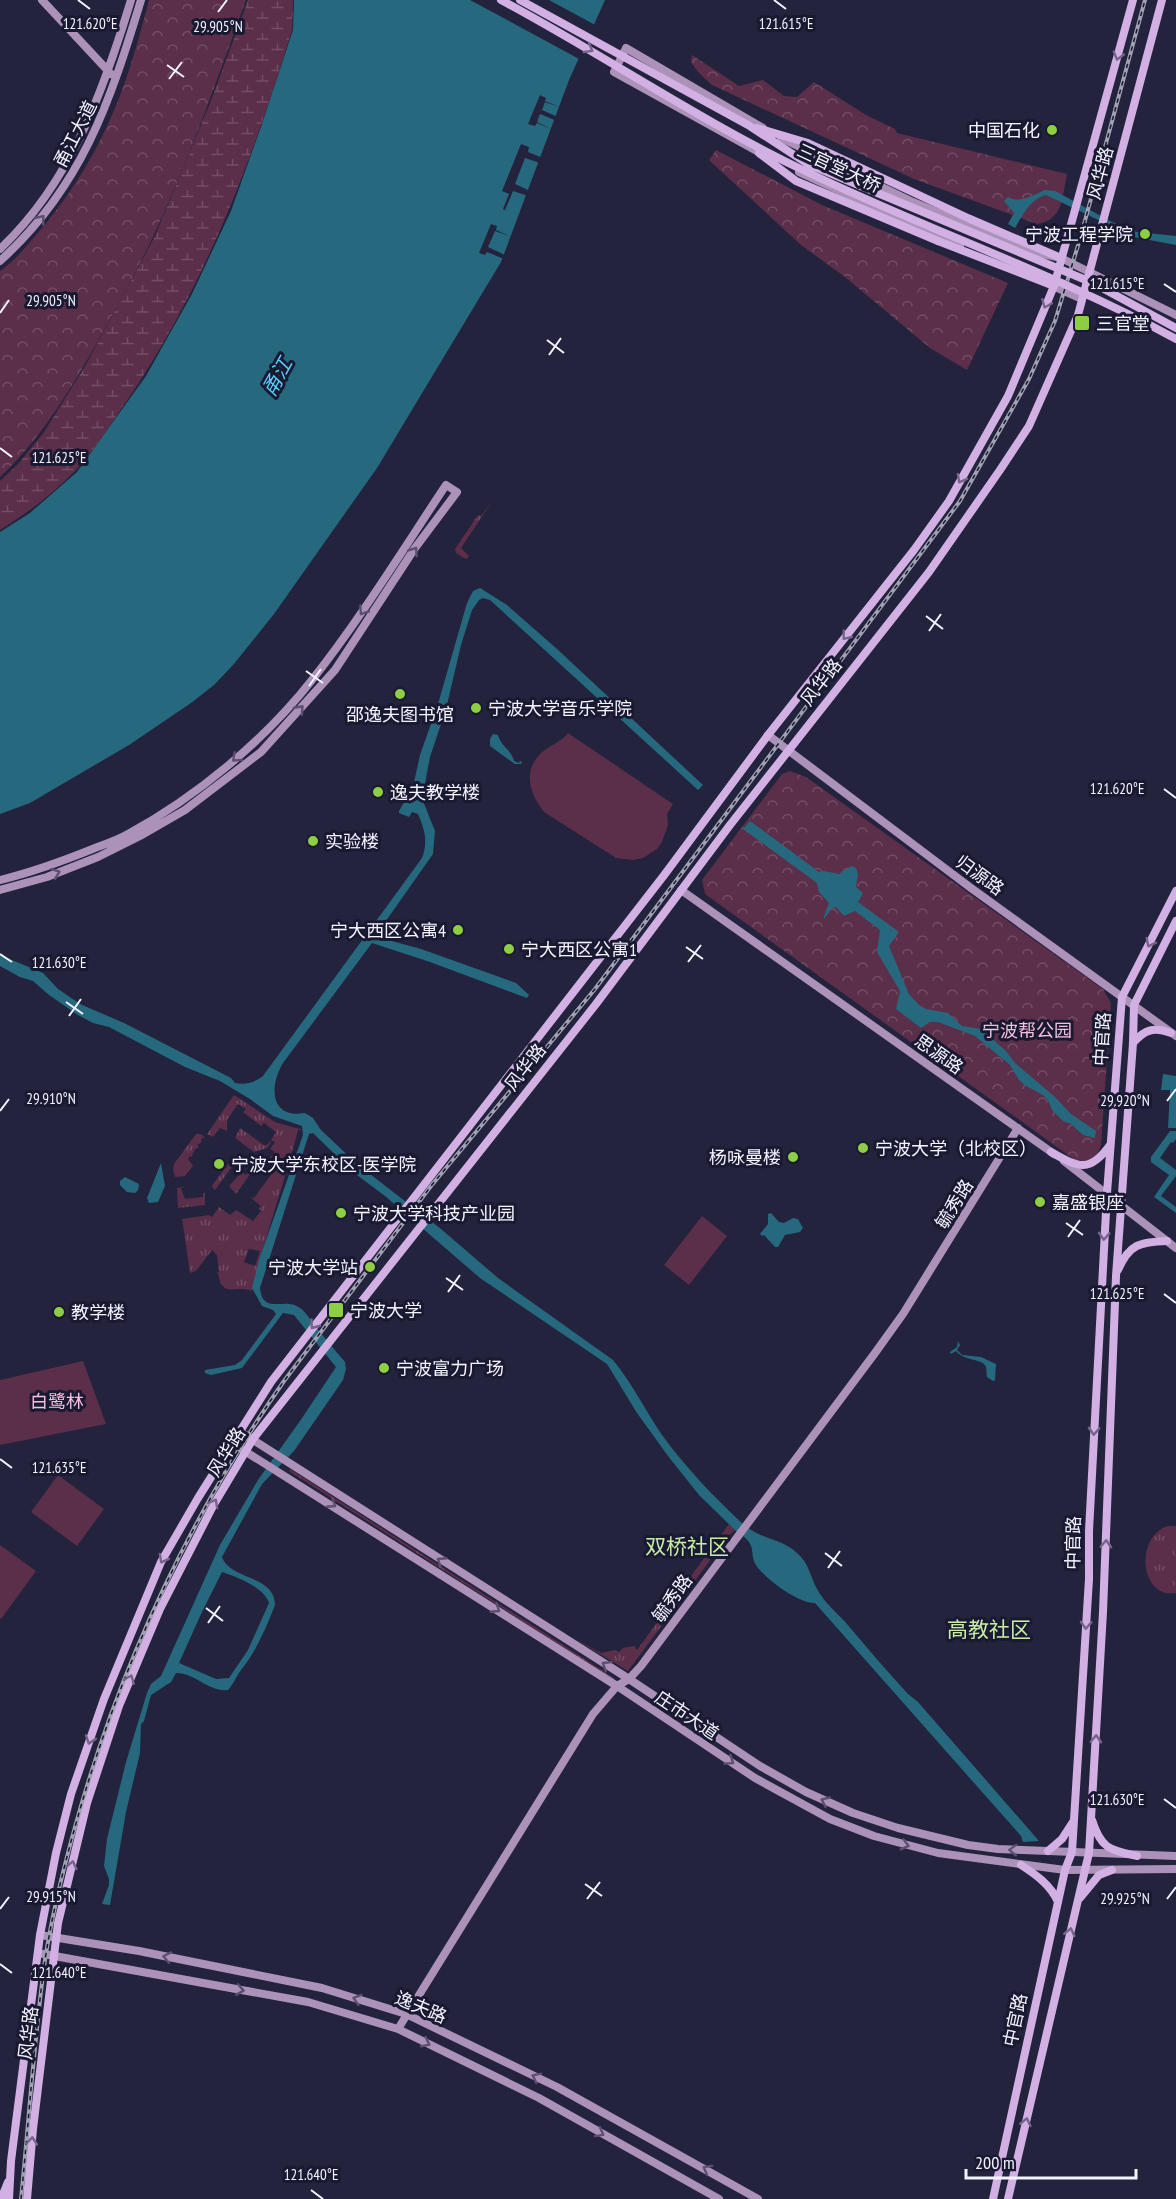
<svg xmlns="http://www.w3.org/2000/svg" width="1176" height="2199" viewBox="0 0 1176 2199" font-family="'PT Sans Narrow','Noto Sans SC',sans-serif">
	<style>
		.grass { fill: url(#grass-tufts); fill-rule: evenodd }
		.wetland { fill: url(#wetland-marsh) }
		.park { fill: url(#park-crowns) }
		.garden { fill: #5b2e49 }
		.water { fill: #26697f; fill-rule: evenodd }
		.pier { fill: #23233d }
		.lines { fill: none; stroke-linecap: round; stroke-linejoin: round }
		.secondary { stroke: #ac92b9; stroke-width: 8 }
		.primary { stroke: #d2b0e3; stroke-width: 8 }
		.rail-casing { stroke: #a0a1b2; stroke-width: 4 }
		.rail { stroke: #1a1932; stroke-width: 1.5; stroke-dasharray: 4.5; stroke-linecap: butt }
		.primary-bridge { stroke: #d2b0e3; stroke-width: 8 }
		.oneway { stroke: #76648a }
		.oneway2 { stroke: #5c4f6f }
		.ticks { fill: none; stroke: #f3f4ff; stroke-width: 2 }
		.poi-dot { fill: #8ece43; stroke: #1a1932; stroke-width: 2 }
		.labels { text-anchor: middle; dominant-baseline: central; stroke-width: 6; stroke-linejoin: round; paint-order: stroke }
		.poi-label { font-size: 18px; fill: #f3f4ff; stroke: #1a1932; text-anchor: start }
		.street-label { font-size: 18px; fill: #f3f4ff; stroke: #1a1932 }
		.park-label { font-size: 18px; fill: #f6bfdd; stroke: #1a1932 }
		.water-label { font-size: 20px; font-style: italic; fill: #53d1f9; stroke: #1a1932 }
		.quarter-label { font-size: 21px; fill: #c7eca6; stroke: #1a1932 }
		.ticks-label { font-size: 15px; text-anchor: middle; fill: #f3f4ff; stroke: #1a1932; stroke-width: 6; stroke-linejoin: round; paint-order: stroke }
	</style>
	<defs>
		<pattern id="grass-tufts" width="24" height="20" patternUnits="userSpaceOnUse" patternTransform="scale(1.5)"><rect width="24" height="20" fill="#5b2e49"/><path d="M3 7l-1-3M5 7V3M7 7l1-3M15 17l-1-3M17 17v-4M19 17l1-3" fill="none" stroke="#734d64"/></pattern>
		<pattern id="wetland-marsh" width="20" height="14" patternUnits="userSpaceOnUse" patternTransform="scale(1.5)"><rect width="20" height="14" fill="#5b2e49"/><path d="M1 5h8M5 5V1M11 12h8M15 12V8" fill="none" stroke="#734d64"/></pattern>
		<pattern id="park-crowns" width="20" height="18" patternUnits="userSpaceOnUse" patternTransform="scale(1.5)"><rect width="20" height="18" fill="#5b2e49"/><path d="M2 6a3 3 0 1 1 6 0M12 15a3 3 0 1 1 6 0" fill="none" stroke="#734d64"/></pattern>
	</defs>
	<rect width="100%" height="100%" fill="#23233d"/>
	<path class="grass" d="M491 503 461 548 469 556 466 559 456 553 455 549 478 515 481 516Z
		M234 1095 275 1122 303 1130H298C284 1184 265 1237 252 1291 240 1285 227 1296 220 1282 219 1279 219 1275 217 1272H219L217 1255 212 1250 196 1271 190 1273 182 1219 209 1215 212 1217 219 1207 230 1215 236 1210 253 1221 261 1211 259 1209 261 1206 250 1197 254 1198 275 1169 261 1159 236 1194 229 1186 242 1172 246 1175 259 1156 268 1161 274 1152 278 1154 270 1149 275 1142 271 1140 276 1132 264 1123 261 1126 243 1112 246 1109 238 1104 227 1120V1131L220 1128 213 1137 207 1134ZM249 1249 260 1251 255 1266 244 1262Z
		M240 1128 264 1145H267L270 1141 271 1143 267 1148 254 1152 235 1138Z
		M196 1134H200L206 1138H202L201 1141 202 1142 197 1145 199 1147 194 1150 195 1153 193 1152 192 1157 190 1156 188 1159 193 1166 185 1176 175 1177 173 1170 174 1164Z
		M237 1153 240 1155 235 1162 241 1165 239 1167 234 1164 215 1190 212 1187 213 1184Z
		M187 1186 181 1188 185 1199 203 1197V1193H205V1205L178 1208 177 1188Z
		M290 1469 614 1678V1680L289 1471Z
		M729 1524 735 1530 728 1536 628 1671 575 1639 601 1653 615 1650 619 1652 623 1648 635 1646 637 1650Z
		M1168 1526H1176V1593C1139 1599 1135 1536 1168 1526Z"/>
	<path class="wetland" d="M248 0H293L292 30C252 162 204 288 126 402 110 425 94 451 75 471 53 494 27 513 0 530V481L19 463 44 432 84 368 155 236 212 98Z"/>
	<path class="park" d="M149 0H246C217 80 189 160 153 237 136 272 117 307 98 341 71 389 41 439 0 477V271C17 259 28 244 41 229 79 185 107 134 126 79 135 53 142 26 149 0Z
		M692 55 739 86 763 80 784 96 797 97 814 82 866 115 895 129 897 133 1067 174C1062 196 1064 220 1037 224L914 179 712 85 698 72 691 62Z
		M716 150 822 205 1008 283 967 370 930 348 845 277 801 245 709 160Z
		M790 771 806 777 1103 989 1111 1003 1101 1145 1097 1155 1089 1162 1075 1160 705 894 702 880 782 774Z"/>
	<path class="garden" d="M568 733 673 804 667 814 668 825 662 842 657 849 643 858 633 860 616 858 544 812C530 794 522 771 541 753 550 745 560 743 568 733Z
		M702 1216 727 1236 689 1285 664 1265Z
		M83 1361 106 1424 0 1445V1380Z
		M58 1475 104 1509 77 1546 31 1512Z
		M0 1545 36 1571 1 1619 0 1618Z"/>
	<path class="water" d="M294 0H605L569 80 501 262 377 468 274 614 233 665 214 685 191 703 129 745 30 803 0 814V532L30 513 77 472 146 376 192 294 231 211 262 124 293 30Z
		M1045 190 1055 191 1112 222 1137 232 1176 236V245L1134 237 1046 195C1030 199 1023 215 1015 228L1008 224 1014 213 1004 201 1008 197C1019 204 1033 195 1045 190Z
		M480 588 507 605 557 649 703 785 698 790 490 600 483 598 479 600 472 610 461 645 446 709 430 757 424 789 425 795 423 801 435 831 433 854 376 935 377 937 421 949 516 983 529 995 527 998 430 962 372 943 283 1063C269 1086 270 1119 305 1113L313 1118 321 1130 357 1164 441 1229 498 1278 613 1360C632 1383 645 1410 662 1435 686 1468 714 1497 744 1525L738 1533 699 1495 668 1456 637 1413 607 1364 480 1278 385 1196 353 1172 313 1133 309 1134 260 1288C263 1316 285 1296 300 1308 305 1311 309 1318 312 1322 323 1336 334 1349 345 1362L346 1369 343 1380 294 1451 262 1484 222 1557C230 1580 275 1575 275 1605 266 1628 257 1650 241 1670 236 1677 234 1683 228 1690 208 1692 196 1673 176 1673L171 1682 151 1695 144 1721 141 1724 140 1753 126 1812 110 1905 102 1904 109 1885V1879L104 1866 107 1839 126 1762 147 1693 151 1684 161 1676 220 1545 258 1480 300 1421 336 1367 294 1315 283 1313 242 1368 211 1375 205 1373V1370L235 1365 242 1360 276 1314 273 1310 262 1306 252 1288 259 1260 303 1135 302 1126 273 1116 250 1099 220 1081 185 1067 109 1027 93 1023 78 1015 49 995 33 981 20 977 0 966V955L43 973 58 989 80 1004 124 1023 231 1078 235 1083C245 1085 254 1083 263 1076L422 858C428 842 425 830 418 814L412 812 409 817 399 813V811L413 787 420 755 438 704 467 603 473 591ZM222 1572C237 1577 264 1587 269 1603L248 1650 229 1678 216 1679 179 1663 201 1614Z
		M493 734 498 735C501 747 511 749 514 761L519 763 520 761 522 762 521 764H515L490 746V739Z
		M750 821 819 872 824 871 839 874 851 866 856 868 858 874 856 887 863 893 858 902 899 932 889 946 909 994 919 1005 926 1009 948 1013 962 1026 981 1029 1006 1051 1015 1063 1055 1097 1071 1114 1096 1131 1095 1138 1083 1135 1071 1124 1063 1121 1052 1110 1048 1100 1043 1095 1026 1086 1019 1080 1010 1065 975 1036 938 1022H930L921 1028 896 1009 900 991 877 952 880 930 855 911 844 916 836 907 831 909 824 919V916L829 903 819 892 817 883 743 829Z
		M1163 1074 1176 1076V1128H1168L1170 1090H1161Z
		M1170 1131H1176V1139L1173 1143 1171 1142 1160 1158 1176 1170V1176L1161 1196 1176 1207V1213L1154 1197 1169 1175 1151 1162V1157Z
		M161 1163 165 1186 158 1202 149 1203 147 1198Z
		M125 1177 139 1184 138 1190 135 1193 127 1192 120 1185V1181Z
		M771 1213 779 1222 784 1223 793 1218 798 1219 803 1228 800 1232 785 1235 778 1247H775L764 1235 762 1236 760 1234 768 1224V1214Z
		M958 1341 960 1345 957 1350 962 1355 981 1357 996 1364 995 1380 993 1381 987 1377C986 1374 987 1370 986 1367 983 1358 965 1362 956 1351L951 1354 950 1352 957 1347Z
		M748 1528C765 1540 782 1539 797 1553 809 1563 810 1576 817 1589 824 1602 837 1613 847 1624 867 1648 887 1671 908 1694L918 1702 1039 1841 1023 1842 1021 1836 815 1603C799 1604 765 1579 756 1565 749 1553 757 1547 743 1536Z"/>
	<path class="pier" d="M470 0H549L597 26 581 60Z
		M540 95 546 98 545 101 562 108 545 102 542 110 558 117 557 121 540 114 537 122 553 130 537 123 535 126 528 124Z
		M521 144 529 147 528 152 543 158 540 163 525 158 515 184 530 191 528 196 513 191 505 210 503 209 509 194 502 191Z
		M491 224 497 226 496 230 512 237 495 231 488 247 505 255 504 259 487 252 485 255 479 253Z"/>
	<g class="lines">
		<path class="secondary" d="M42 0 111 74
			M763 128 626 48 614 72 764 155
			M781 138 913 202 1030 251 1061 258 1176 315
			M799 172 960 246
			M0 249C71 182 103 92 131 0
			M0 261C82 187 110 102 141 0
			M1051 285 1082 299
			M768 735 971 888 1176 1036
			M0 880C33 872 63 861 95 848 106 844 118 840 128 834 196 797 264 741 312 680 361 618 402 551 446 485L457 492 415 548 335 670 261 752 185 810 140 836 98 857 47 877 0 890
			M681 890 1054 1154
			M1064 1161 1176 1248
			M239 1431 629 1679 760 1766 806 1792 853 1813 898 1828 968 1845 998 1849 1176 1856
			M232 1443 617 1686 755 1778 830 1819 874 1836 938 1853 1065 1870 1176 1869
			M40 1935 139 1951 322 1988 406 2014 557 2087 758 2199
			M38 1953 308 2002 398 2029 539 2098 719 2199
			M398 2029 593 1714 617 1686 629 1679 641 1666 875 1353 903 1314 1018 1128"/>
		<path class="primary" d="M970 219 1061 258
			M938 241 1054 286
			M1133 1043C1145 1029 1154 1027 1171 1033
			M1051 1152C1079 1168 1090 1173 1110 1145
			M1118 1270C1129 1244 1140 1242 1167 1241
			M1092 1820C1101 1849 1110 1850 1137 1856
			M1048 1851 1062 1839 1073 1822
			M1021 1865C1035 1874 1051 1885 1058 1902
			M1080 1898 1099 1875 1112 1870
			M1 2199 8 2182
			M9 2199 11 2161 40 1935 56 1853 71 1794 104 1699 161 1562 198 1498 271 1382 665 874 768 735 914 550 949 501 1008 396 1054 286 1133 0
			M27 2199 33 2129 58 1923 87 1803 119 1706 160 1609 213 1506 253 1439 596 1004 730 825 929 572 1000 470 1029 426 1078 315 1162 0
			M993 2199 1058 1902 1065 1870 1072 1852 1089 1579V1531L1107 1193 1122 997 1176 891
			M1008 2199 1089 1853 1103 1612 1116 1276 1133 1043 1134 1005 1176 921"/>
		<g class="rail-casing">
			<path id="rail" d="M21 2199C29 2119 34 2039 45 1960 52 1915 63 1870 75 1827 119 1668 190 1516 284 1381L431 1186 595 989 960 501 1029 379 1055 321 1080 239 1145 0"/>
		</g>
		<use href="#rail" class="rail"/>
		<path class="primary-bridge" d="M501 0C604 55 700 121 805 171 927 230 1057 274 1176 339
			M520 0 748 125 808 164 1093 283 1176 328
			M757 128 808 143 970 219
			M759 153 796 181 938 241"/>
	</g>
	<defs><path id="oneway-chevron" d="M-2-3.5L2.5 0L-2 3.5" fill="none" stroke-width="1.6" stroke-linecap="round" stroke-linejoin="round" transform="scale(1.5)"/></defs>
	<g class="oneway">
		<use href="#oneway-chevron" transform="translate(589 49) rotate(30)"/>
		<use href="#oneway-chevron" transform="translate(1118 56) rotate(106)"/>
		<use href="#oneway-chevron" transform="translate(1046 304) rotate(112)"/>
		<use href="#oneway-chevron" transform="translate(961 479) rotate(118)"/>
		<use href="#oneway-chevron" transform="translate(846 636) rotate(128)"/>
		<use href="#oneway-chevron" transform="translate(1150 943) rotate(117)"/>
		<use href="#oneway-chevron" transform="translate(1104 1236) rotate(93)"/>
		<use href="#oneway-chevron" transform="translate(314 1325) rotate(127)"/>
		<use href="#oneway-chevron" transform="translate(1094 1431) rotate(93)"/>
		<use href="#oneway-chevron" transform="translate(214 1503) rotate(-61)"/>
		<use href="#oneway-chevron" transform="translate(1106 1544) rotate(-88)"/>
		<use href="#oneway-chevron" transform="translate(163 1559) rotate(118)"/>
		<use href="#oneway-chevron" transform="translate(1086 1625) rotate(93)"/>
		<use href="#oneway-chevron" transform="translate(130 1679) rotate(-67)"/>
		<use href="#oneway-chevron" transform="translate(1096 1739) rotate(-87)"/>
		<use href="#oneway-chevron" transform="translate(90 1740) rotate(109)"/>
		<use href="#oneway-chevron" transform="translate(72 1865) rotate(-77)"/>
		<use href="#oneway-chevron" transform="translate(1070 1932) rotate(-77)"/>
		<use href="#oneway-chevron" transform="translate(1026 2122) rotate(-77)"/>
		<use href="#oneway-chevron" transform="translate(32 2141) rotate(-85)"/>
	</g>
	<g class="oneway2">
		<use href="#oneway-chevron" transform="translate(41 219) rotate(-51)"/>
		<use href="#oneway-chevron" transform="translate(414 551) rotate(-56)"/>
		<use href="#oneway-chevron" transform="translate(363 611) rotate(124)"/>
		<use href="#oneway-chevron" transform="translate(300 709) rotate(-48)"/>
		<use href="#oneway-chevron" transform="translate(236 758) rotate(138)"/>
		<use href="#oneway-chevron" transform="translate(56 873) rotate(-21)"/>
		<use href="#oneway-chevron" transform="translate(332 1504) rotate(33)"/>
		<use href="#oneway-chevron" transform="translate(441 1561) rotate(-147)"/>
		<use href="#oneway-chevron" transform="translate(496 1609) rotate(33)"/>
		<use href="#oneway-chevron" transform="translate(606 1665) rotate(-148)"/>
		<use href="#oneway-chevron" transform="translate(730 1761) rotate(34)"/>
		<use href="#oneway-chevron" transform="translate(825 1801) rotate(-155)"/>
		<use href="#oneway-chevron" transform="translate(905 1845) rotate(15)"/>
		<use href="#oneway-chevron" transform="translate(1013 1850) rotate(-178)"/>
		<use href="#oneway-chevron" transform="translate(167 1957) rotate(-169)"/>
		<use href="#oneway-chevron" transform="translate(240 1990) rotate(10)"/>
		<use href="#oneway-chevron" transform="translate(357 1999) rotate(-163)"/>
		<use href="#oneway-chevron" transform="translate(426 2043) rotate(26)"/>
		<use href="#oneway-chevron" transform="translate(536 2077) rotate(-154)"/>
		<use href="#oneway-chevron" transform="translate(600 2133) rotate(29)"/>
		<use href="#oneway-chevron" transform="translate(707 2169) rotate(-151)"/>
	</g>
	<path class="ticks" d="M78 0 90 9M774 0 786 9M218 12 227 0M167 65 184 77M169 79 182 62M1164 284 1176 292M0 313 9 300M547 340 564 353M549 355 561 338M0 448 12 457M926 616 943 629M929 631 941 614M306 671 323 683M309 686 321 669M1164 789 1176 798M686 947 703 959M0 954 12 962M688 962 701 945M66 1002 83 1014M69 1016 81 999M1167 1101 1176 1089M0 1111 9 1099M1066 1223 1083 1235M1068 1237 1080 1220M446 1278 463 1290M448 1292 460 1275M1164 1294 1176 1303M0 1459 12 1468M825 1553 842 1566M828 1568 840 1551M206 1608 223 1621M208 1623 220 1606M1164 1799 1176 1808M585 1884 602 1896M587 1899 600 1882M1167 1899 1176 1887M0 1909 9 1897M0 1964 12 1973M311 2190 323 2199"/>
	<g class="poi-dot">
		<circle cx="1052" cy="130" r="6"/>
		<circle cx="1145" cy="234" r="6"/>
		<rect x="1074" y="315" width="16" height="16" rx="3"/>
		<circle cx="400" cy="694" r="6"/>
		<circle cx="476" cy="708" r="6"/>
		<circle cx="378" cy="792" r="6"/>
		<circle cx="313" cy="841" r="6"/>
		<circle cx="458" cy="930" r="6"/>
		<circle cx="509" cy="949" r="6"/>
		<circle cx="863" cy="1148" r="6"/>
		<circle cx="793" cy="1157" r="6"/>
		<circle cx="219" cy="1164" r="6"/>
		<circle cx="1040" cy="1202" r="6"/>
		<circle cx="341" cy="1213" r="6"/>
		<circle cx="370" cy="1267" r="6"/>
		<rect x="328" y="1302" width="16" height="16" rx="3"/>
		<circle cx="59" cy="1312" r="6"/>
		<circle cx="384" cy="1368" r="6"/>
	</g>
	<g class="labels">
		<g class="poi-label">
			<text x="1040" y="130" text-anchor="end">中国石化</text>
			<text x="1133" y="234" text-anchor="end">宁波工程学院</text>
			<text x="1096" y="323">三官堂</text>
			<text x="488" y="708">宁波大学音乐学院</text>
			<text x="400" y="714" text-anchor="middle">邵逸夫图书馆</text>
			<text x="390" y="792">逸夫教学楼</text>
			<text x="325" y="841">实验楼</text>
			<text x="446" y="930" text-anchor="end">宁大西区公寓4</text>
			<text x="521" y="949">宁大西区公寓1</text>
			<text x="875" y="1148">宁波大学（北校区）</text>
			<text x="781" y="1157" text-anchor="end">杨咏曼楼</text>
			<text x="231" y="1164">宁波大学东校区-医学院</text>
			<text x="1052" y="1202">嘉盛银座</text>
			<text x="353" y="1213">宁波大学科技产业园</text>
			<text x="358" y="1267" text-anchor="end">宁波大学站</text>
			<text x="350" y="1310">宁波大学</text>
			<text x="71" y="1312">教学楼</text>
			<text x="396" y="1368">宁波富力广场</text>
		</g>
		<g class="street-label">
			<text transform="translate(75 134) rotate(-63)">甬江大道</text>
			<text transform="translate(839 168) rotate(25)">三官堂大桥</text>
			<text transform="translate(1100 173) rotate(-75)">风华路</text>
			<text transform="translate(821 682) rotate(-52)">风华路</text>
			<text transform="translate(980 875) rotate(36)">归源路</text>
			<text transform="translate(1102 1039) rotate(-86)">中官路</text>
			<text transform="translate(939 1054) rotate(35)">思源路</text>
			<text transform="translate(525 1067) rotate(-52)">风华路</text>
			<text transform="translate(954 1204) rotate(-58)">毓秀路</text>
			<text transform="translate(226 1452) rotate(-58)">风华路</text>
			<text transform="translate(1073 1543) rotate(-89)">中官路</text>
			<text transform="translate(672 1598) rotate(-54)">毓秀路</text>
			<text transform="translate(687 1715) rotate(34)">庄市大道</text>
			<text transform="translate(421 2007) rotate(23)">逸夫路</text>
			<text transform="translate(1015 2020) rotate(-78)">中官路</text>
			<text transform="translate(28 2033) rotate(-83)">风华路</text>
		</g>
		<g class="park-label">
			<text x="1027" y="1030">宁波帮公园</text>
			<text x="57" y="1401">白鹭林</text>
		</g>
		<g class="water-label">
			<text transform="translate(277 377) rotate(-61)">甬江</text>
		</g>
		<g class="quarter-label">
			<text x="687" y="1546">双桥社区</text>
			<text x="989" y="1629">高教社区</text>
		</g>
	</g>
	<g class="ticks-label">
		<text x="90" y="29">121.620°E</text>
		<text x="786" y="29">121.615°E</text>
		<text x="218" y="32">29.905°N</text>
		<text x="1117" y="289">121.615°E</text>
		<text x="51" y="306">29.905°N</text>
		<text x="59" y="463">121.625°E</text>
		<text x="1117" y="794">121.620°E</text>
		<text x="59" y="968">121.630°E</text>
		<text x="51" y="1104">29.910°N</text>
		<text x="1125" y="1106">29.920°N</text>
		<text x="1117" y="1299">121.625°E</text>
		<text x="59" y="1473">121.635°E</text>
		<text x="1117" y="1805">121.630°E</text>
		<text x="51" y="1902">29.915°N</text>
		<text x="1125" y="1904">29.925°N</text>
		<text x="59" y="1978">121.640°E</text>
		<text x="311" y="2180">121.640°E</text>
	</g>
	<path d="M966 2169v9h170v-9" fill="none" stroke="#f3f4ff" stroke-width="3"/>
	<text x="975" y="2169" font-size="18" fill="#f3f4ff" stroke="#1a1932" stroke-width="4.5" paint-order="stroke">200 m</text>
</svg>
